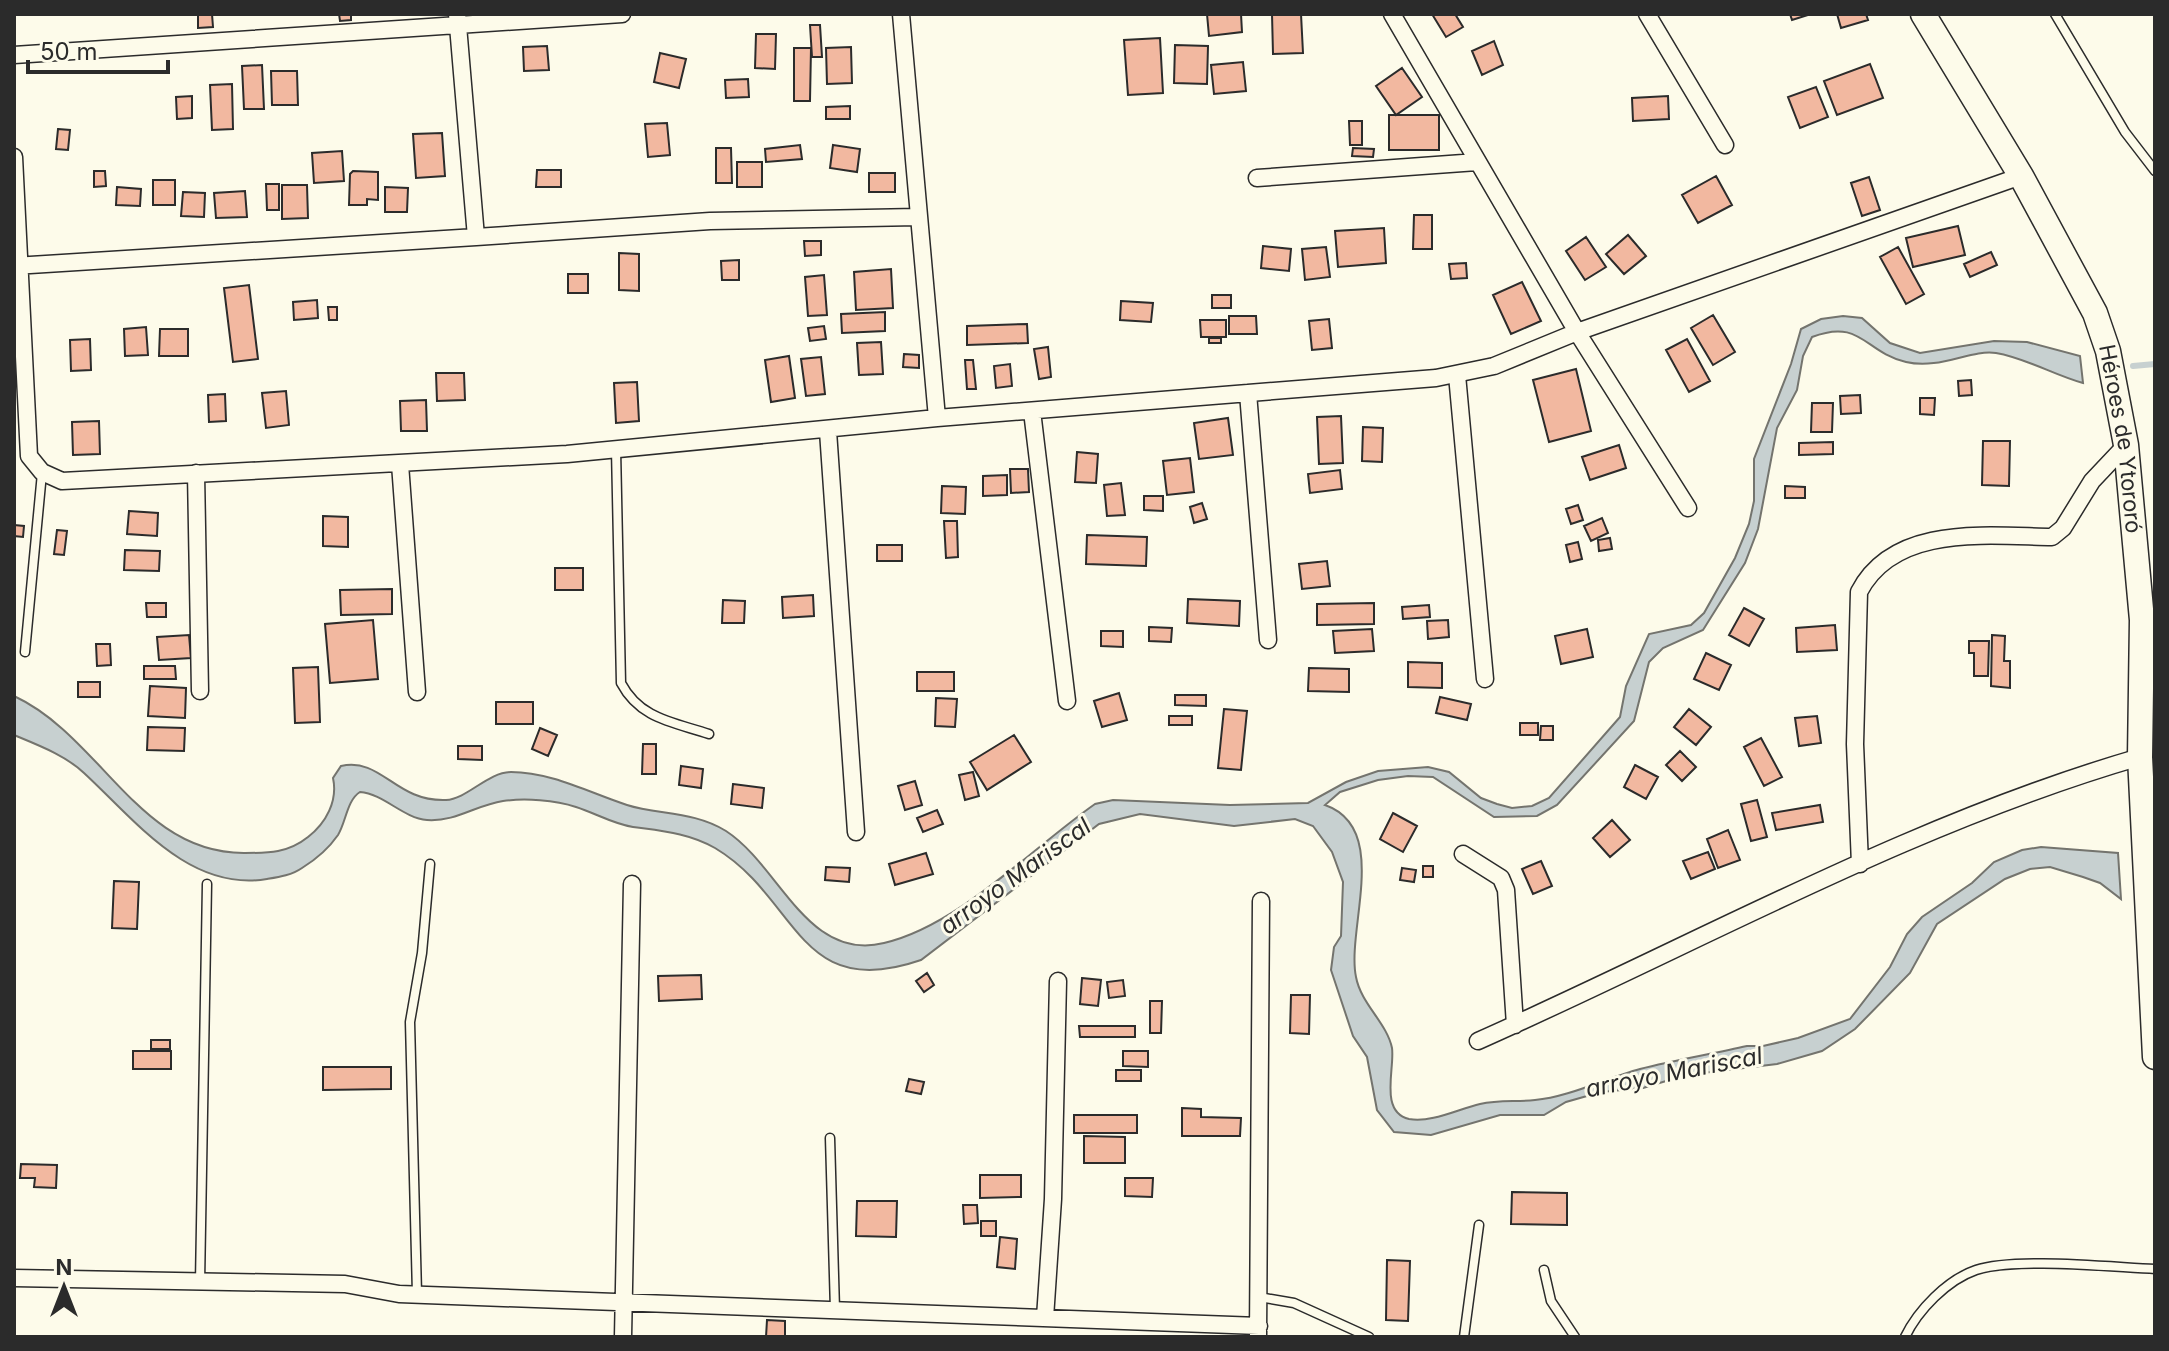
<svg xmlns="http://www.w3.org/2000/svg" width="2169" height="1351" viewBox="0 0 2169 1351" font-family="Inter,sans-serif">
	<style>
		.water { fill: #c7d0d0; stroke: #74746e; stroke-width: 2 }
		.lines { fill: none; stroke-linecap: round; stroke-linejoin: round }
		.stream { stroke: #c7d0d0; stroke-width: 6 }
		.building { fill: #f2b8a0; stroke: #2b2b2b; stroke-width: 2 }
		.lane-casing { stroke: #2b2b2b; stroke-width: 11 }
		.street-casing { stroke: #2b2b2b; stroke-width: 19 }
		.secondary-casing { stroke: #2b2b2b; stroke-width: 27 }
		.lane { stroke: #fdfbea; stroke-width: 8 }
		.street { stroke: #fdfbea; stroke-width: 16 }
		.secondary { stroke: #fdfbea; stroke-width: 24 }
		.labels { text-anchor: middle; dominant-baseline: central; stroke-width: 6; stroke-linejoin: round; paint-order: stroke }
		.street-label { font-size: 22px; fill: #2b2b2b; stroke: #fdfbea }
		.water-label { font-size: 24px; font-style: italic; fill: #2b2b2b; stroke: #fdfbea }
	</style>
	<rect width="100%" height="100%" fill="#fdfbea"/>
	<path class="water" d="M1843 316 1862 318 1890 343 1920 353 1994 341 2027 342 2080 356 2083 383C2054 375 2026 358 1996 353 1971 349 1940 370 1906 362 1864 352 1861 318 1812 337L1803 356 1797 390 1777 428 1758 529 1745 563 1703 630 1663 648 1649 662 1634 721 1557 805 1537 816 1494 817 1433 777 1408 776 1378 780 1340 792 1325 805C1391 828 1346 929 1356 977 1361 1004 1387 1023 1392 1048 1395 1068 1379 1112 1409 1119 1432 1123 1458 1109 1480 1104 1499 1100 1516 1102 1535 1100 1569 1097 1606 1078 1640 1069 1675 1060 1712 1054 1747 1046H1763L1798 1038 1850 1019 1890 967 1907 934 1922 917 1972 883 1994 862 2022 850 2041 847 2118 853 2121 899 2100 883 2083 877 2050 867 2030 869 2005 879 1937 924 1910 973 1855 1029 1822 1051 1777 1064 1686 1075 1643 1088 1601 1092 1566 1102 1544 1115H1500L1431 1135 1394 1132 1377 1110 1367 1057 1353 1036 1331 970 1334 947 1341 936 1343 882 1332 852 1313 826 1295 819 1234 826 1140 814 1099 824 921 960C797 1003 799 898 715 848 689 833 662 831 633 827 613 824 595 813 576 807 555 800 525 798 503 801 476 805 456 822 427 820 403 818 384 794 360 792 347 800 346 822 338 835 329 848 315 860 302 868 292 875 279 877 267 879 189 892 135 820 84 773 65 755 38 745 14 735V696C102 737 139 854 245 853 269 853 288 853 308 837 326 823 338 801 333 778L341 766C382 757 395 802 446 800 467 799 488 772 511 772 551 772 590 793 627 805 658 815 694 811 726 831 780 866 807 962 884 943 958 926 1032 848 1095 804L1113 800 1230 805 1308 803 1346 782 1378 771 1428 767 1449 772 1481 798 1497 804 1512 808 1532 806 1549 798 1620 717 1626 686 1649 634 1691 625 1704 613 1735 558 1749 524 1754 501V459L1791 364 1801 329 1821 319Z"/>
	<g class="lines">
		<path class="stream" d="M2133 366 2155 364"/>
	</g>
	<path class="building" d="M198 14H212L213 27 198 28Z
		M339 14H351V20L340 21Z
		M1207 14H1241L1242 32 1209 36Z
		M1272 14H1301L1303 53 1273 54Z
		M1432 14H1455L1463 27 1446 37Z
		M1790 14H1811L1792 20Z
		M1837 14H1866L1868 20 1841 28Z
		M810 25H820L822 57H812Z
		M756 34H776L775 69 755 68Z
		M1160 38 1163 93 1128 95 1124 40Z
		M1494 41 1503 65 1482 75 1472 51Z
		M1175 45 1208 46 1207 84 1174 83Z
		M547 46 549 70 524 71 523 47Z
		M851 47 852 83 827 84 826 48Z
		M794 48H811L810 101H794Z
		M660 53 686 59 679 88 654 82Z
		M1243 62 1246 91 1214 94 1211 65Z
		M1870 64 1883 98 1837 115 1824 81Z
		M262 65 264 109H244L242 66Z
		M1402 68 1422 97 1396 115 1376 86Z
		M271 71H297L298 105H272Z
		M748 79 749 97 726 98 725 80Z
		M232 84 233 129 212 130 210 85Z
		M1816 87 1828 117 1800 128 1788 97Z
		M192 96V118L177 119 176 97Z
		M1668 96 1669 119 1633 121 1632 98Z
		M850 106V119H826V107Z
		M1389 115H1439V150H1389Z
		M1349 121H1362V145H1350Z
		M667 123 670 155 648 157 645 124Z
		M58 129 70 130 68 150 56 149Z
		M442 133 445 176 416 178 413 134Z
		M800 145 802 159 766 162 765 149Z
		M833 145 860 149 857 172 830 168Z
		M716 148H731L732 183H716Z
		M1353 148 1374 149 1373 157 1352 156Z
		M342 151 344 181 314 183 312 153Z
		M737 162H762V187H737Z
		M537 170H561V187H536Z
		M94 171H105L106 186 94 187Z
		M353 171 378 172V200L367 199V205H349L350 174Z
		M869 173H895V192H869Z
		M1716 176 1732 205 1698 223 1682 195Z
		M1869 177 1880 210 1862 216 1851 183Z
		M153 180H175V205H153Z
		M266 184H279V210H267Z
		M282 185H307L308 218 282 219Z
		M117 187 141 189 140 206 116 205Z
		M385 187 408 188 407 212H385Z
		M245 191 247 217 216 218 214 193Z
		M183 192 205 193 204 217 181 216Z
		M1414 215H1432V249H1413Z
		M1958 226 1965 255 1913 267 1906 238Z
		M1384 228 1386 263 1338 267 1335 231Z
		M1628 235 1646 256 1624 274 1606 254Z
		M1586 237 1606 267 1585 280 1566 251Z
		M804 241H821V255L805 256Z
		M1263 246 1291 249 1289 271 1261 268Z
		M1326 247 1330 277 1305 280 1302 249Z
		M1898 247 1924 294 1906 304 1880 257Z
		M1991 252 1997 265 1970 277 1964 264Z
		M619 253 639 254V291L619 290Z
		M739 260V280H722L721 261Z
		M1466 263 1467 278 1451 279 1449 264Z
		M891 269 893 308 856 310 854 272Z
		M568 274H588V293H568Z
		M824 275 827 315 808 316 805 277Z
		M1522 282 1541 321 1511 334 1493 295Z
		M249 285 258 359 233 362 224 288Z
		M1212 295H1231V308H1212Z
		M317 300 318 318 294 320 293 302Z
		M1121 301 1153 303 1151 322 1120 320Z
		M328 307H337V320H329Z
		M885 312V331L842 333 841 314Z
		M1713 315 1735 352 1713 365 1691 328Z
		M1229 316H1256L1257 334H1229Z
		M1329 319 1332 348 1312 350 1309 321Z
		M1200 320H1226V337H1201Z
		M1027 324 1028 343 967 345V326Z
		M824 326 826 339 810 341 808 328Z
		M146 327 148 355 125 356 124 329Z
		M160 329H188V356H159Z
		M1209 338H1221V343H1209Z
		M90 339 91 370 71 371 70 340Z
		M1687 339 1710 381 1689 392 1666 350Z
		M881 342 883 374 859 375 857 343Z
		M1048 347 1051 377 1039 379 1034 349Z
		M904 354 919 355V368L903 367Z
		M789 356 795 398 771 402 765 360Z
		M821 357 825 394 806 396 801 359Z
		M965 360H973L976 389H967Z
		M1010 364 1012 386 996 388 994 366Z
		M1576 369 1591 431 1549 442 1533 380Z
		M436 373H464L465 400 437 401Z
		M1971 380 1972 395 1959 396 1958 381Z
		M637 382 639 421 616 423 614 383Z
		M286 391 289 425 266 428 262 393Z
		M225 394 226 421 209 422 208 395Z
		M1860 395 1861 413 1841 414 1840 396Z
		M1920 398H1935L1934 415 1920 414Z
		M426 400 427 431H401L400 401Z
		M1812 403H1833L1832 432H1811Z
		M1341 416 1343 463 1319 464 1317 417Z
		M1228 418 1233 455 1199 459 1194 423Z
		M99 421 100 454 73 455 72 422Z
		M1363 427 1383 428 1382 462 1362 461Z
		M1983 441H2010L2009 486 1982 485Z
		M1833 442V454L1799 455V443Z
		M1619 445 1626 468 1590 480 1582 457Z
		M1077 452 1098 454 1096 483 1075 482Z
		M1190 458 1194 492 1167 495 1163 461Z
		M1010 469H1028L1029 492 1011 493Z
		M1340 470 1342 489 1310 493 1308 474Z
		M1007 475V495L983 496V476Z
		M1121 483 1125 515 1107 516 1104 485Z
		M942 486 966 487 965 514 941 513Z
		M1785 486 1805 487V498H1785Z
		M1144 496H1163V511L1144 510Z
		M1202 503 1207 519 1194 523 1190 507Z
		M1578 505 1583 520 1571 524 1566 509Z
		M129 511 158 513 157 536 127 534Z
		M323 516 348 517V547L323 546Z
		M1602 518 1608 533 1591 541 1584 526Z
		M944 521H957L958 557 946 558Z
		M14 525 24 526 23 537 14 536Z
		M57 530 67 531 64 555 54 554Z
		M1087 535 1147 537 1146 566 1086 564Z
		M1610 538 1612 549 1599 551 1598 540Z
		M1578 542 1582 559 1570 562 1566 545Z
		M877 545H902V561H877Z
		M125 550 160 551 159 571 124 570Z
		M1327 561 1330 586 1302 589 1299 564Z
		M555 568H583V590H555Z
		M392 589V614L341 615 340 590Z
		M813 595 814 616 783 618 782 597Z
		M1188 599 1240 601 1239 626 1187 623Z
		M723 600 745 601 744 623H722Z
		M146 603H166V617H147Z
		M1374 603V624L1317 625V604Z
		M1429 605 1430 617 1403 619 1402 607Z
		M1744 608 1764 619 1749 646 1729 635Z
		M373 620 378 679 330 683 325 624Z
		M1448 620 1449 637 1428 639 1427 621Z
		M1835 625 1837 650 1797 652 1796 628Z
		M1149 627 1172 628 1171 642 1149 641Z
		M1372 629 1374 651 1335 653 1333 631Z
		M1587 629 1593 657 1561 664 1555 636Z
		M1101 631H1123V647L1101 646Z
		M189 635 191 658 159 660 157 637Z
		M1992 635 2005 636 2004 661H2010V688L1991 686Z
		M1969 641H1989L1988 676H1974V653H1969Z
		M96 644H110L111 665 97 666Z
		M1706 653 1731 665 1719 690 1694 679Z
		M1408 662 1442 663V688L1408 687Z
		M144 666H175L176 679H144Z
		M318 667 320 722 295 723 293 668Z
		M1309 668 1349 669V692L1308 691Z
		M917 672H954V691H917Z
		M78 682H100V697H78Z
		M150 686 186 688 185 718 148 716Z
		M1119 693 1127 720 1102 727 1094 701Z
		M1175 695H1206V706L1175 705Z
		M1440 697 1471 704 1467 720 1436 713Z
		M936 698 957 699 955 727 935 726Z
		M496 702H533V724H496Z
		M1224 709 1247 711 1241 770 1218 768Z
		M1689 709 1711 727 1696 745 1674 727Z
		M1169 716H1192V725H1169Z
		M1817 716 1821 743 1799 746 1795 718Z
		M1520 723H1538V735H1520Z
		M1541 726H1553V740H1540Z
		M148 727 185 728 184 751 147 750Z
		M540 728 557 735 548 756 532 749Z
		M1014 735 1031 762 987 790 970 762Z
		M1761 738 1782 777 1764 786 1744 747Z
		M643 744H656V774H642Z
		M458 746H482V760L458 759Z
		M1680 751 1696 767 1682 781 1666 765Z
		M1635 765 1658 777 1646 799 1624 787Z
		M681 766 703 769 701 788 679 785Z
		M973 772 979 796 965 800 959 775Z
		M915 781 922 805 905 810 898 786Z
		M733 784 764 788 762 808 731 804Z
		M1757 800 1767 837 1751 841 1741 804Z
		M1820 805 1823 822 1776 830 1772 813Z
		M937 810 943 824 923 832 917 818Z
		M1393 813 1417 826 1403 852 1380 839Z
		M1612 820 1630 840 1610 857 1593 838Z
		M1728 830 1740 860 1718 868 1707 839Z
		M1708 852 1715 869 1691 879 1683 861Z
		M926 853 933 874 895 885 889 864Z
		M1541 861 1552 886 1533 894 1522 869Z
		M1423 866H1433V877H1423Z
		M826 867 850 868 849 882 825 880Z
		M1402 868 1416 870 1414 882 1400 880Z
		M114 881 139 882 137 929 112 928Z
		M927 973 934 985 924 992 916 981Z
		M701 975 702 999 659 1001 658 976Z
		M1082 978 1101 980 1098 1006 1080 1004Z
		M1123 980 1125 996 1109 998 1107 982Z
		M1291 995H1310L1309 1034 1290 1033Z
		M1150 1001H1162L1161 1033H1150Z
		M1079 1026H1135V1037H1080Z
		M151 1040H170V1049H151Z
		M133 1051H171V1069H133Z
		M1123 1051H1148V1067L1123 1066Z
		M323 1067H391V1089L323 1090Z
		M1116 1070H1141V1081H1116Z
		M909 1079 924 1082 921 1094 906 1091Z
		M1182 1108 1201 1109V1117L1241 1118 1240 1136H1182Z
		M1074 1115H1137V1133H1074Z
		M1084 1136 1125 1137V1163H1084Z
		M21 1164 57 1165 56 1188 34 1187 35 1178H20Z
		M980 1175H1021V1197L980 1198Z
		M1125 1178H1153L1152 1197 1125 1196Z
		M1512 1192 1567 1193V1225L1511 1224Z
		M857 1201H897L896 1237 856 1236Z
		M963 1205H977L978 1223 964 1224Z
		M981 1221H996V1236H981Z
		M1000 1237 1017 1239 1015 1269 997 1267Z
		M1387 1260 1410 1261 1408 1321 1386 1320Z
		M767 1320 785 1321V1337H766Z"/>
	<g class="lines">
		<g class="lane-casing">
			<path id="lane" d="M2055 14 2125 132 2155 171
				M616 449 621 683C640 719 673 722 709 734
				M25 652 42 473
				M830 1138 835 1310
				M1544 1270 1551 1301 1575 1337
				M200 1283 207 884
				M417 1294 410 1022 422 953 430 864
				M1259 1297 1294 1303 1369 1337
				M1464 1337 1479 1225
				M1905 1337C1918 1310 1947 1280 1976 1270 2015 1257 2110 1267 2155 1269"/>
		</g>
		<g class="street-casing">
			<path id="street" d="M901 14 937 418
				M1392 14 1577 332 1688 508
				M1647 14 1725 145
				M14 55 622 14
				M14 157 29 456 42 472 62 481 567 454 937 418 1436 378 1494 366 1577 332 2021 176
				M1257 178 1477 162
				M476 237 710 221 917 217
				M14 266 476 237 457 14
				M1457 375 1485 679
				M1248 393 1268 640
				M1032 411 1067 701
				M828 431 856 832
				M400 464 417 692
				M196 473 200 691
				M1463 854 1501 878 1506 890 1515 1025
				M1860 864 1855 744 1859 592C1894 524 1987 536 2052 537L2063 528 2092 481 2126 445
				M1478 1041C1697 944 1909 824 2140 757
				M14 1278 345 1284 399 1294 1259 1326
				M1045 1318 1053 1199 1058 981
				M623 1337 632 884
				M1258 1337 1261 901"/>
		</g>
		<g class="secondary-casing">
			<g id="secondary">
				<path id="s1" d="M1923 14 2021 176 2095 313 2108 351 2126 445 2142 620 2140 757 2155 1057"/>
			</g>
		</g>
		<use href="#lane" class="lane"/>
		<use href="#street" class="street"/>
		<use href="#secondary" class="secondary"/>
	</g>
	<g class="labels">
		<g class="street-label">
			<text stroke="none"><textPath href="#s1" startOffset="474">Héroes de Ytororó</textPath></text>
		</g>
		<g class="water-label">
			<text transform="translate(1015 876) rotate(-36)">arroyo Mariscal</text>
			<text transform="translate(1674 1072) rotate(-11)">arroyo Mariscal</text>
		</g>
	</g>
	<rect width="2169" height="1351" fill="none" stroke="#2b2b2b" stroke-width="32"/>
	<g transform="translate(64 1287)" stroke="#fdfbea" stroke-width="6" paint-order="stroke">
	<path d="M0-6L14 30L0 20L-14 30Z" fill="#2b2b2b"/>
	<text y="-12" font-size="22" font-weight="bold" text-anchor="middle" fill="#2b2b2b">N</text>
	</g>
	<path d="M28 60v12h140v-12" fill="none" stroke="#2b2b2b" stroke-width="4"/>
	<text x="40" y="60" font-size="24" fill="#2b2b2b" stroke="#fdfbea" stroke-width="6" paint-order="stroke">50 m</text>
</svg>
